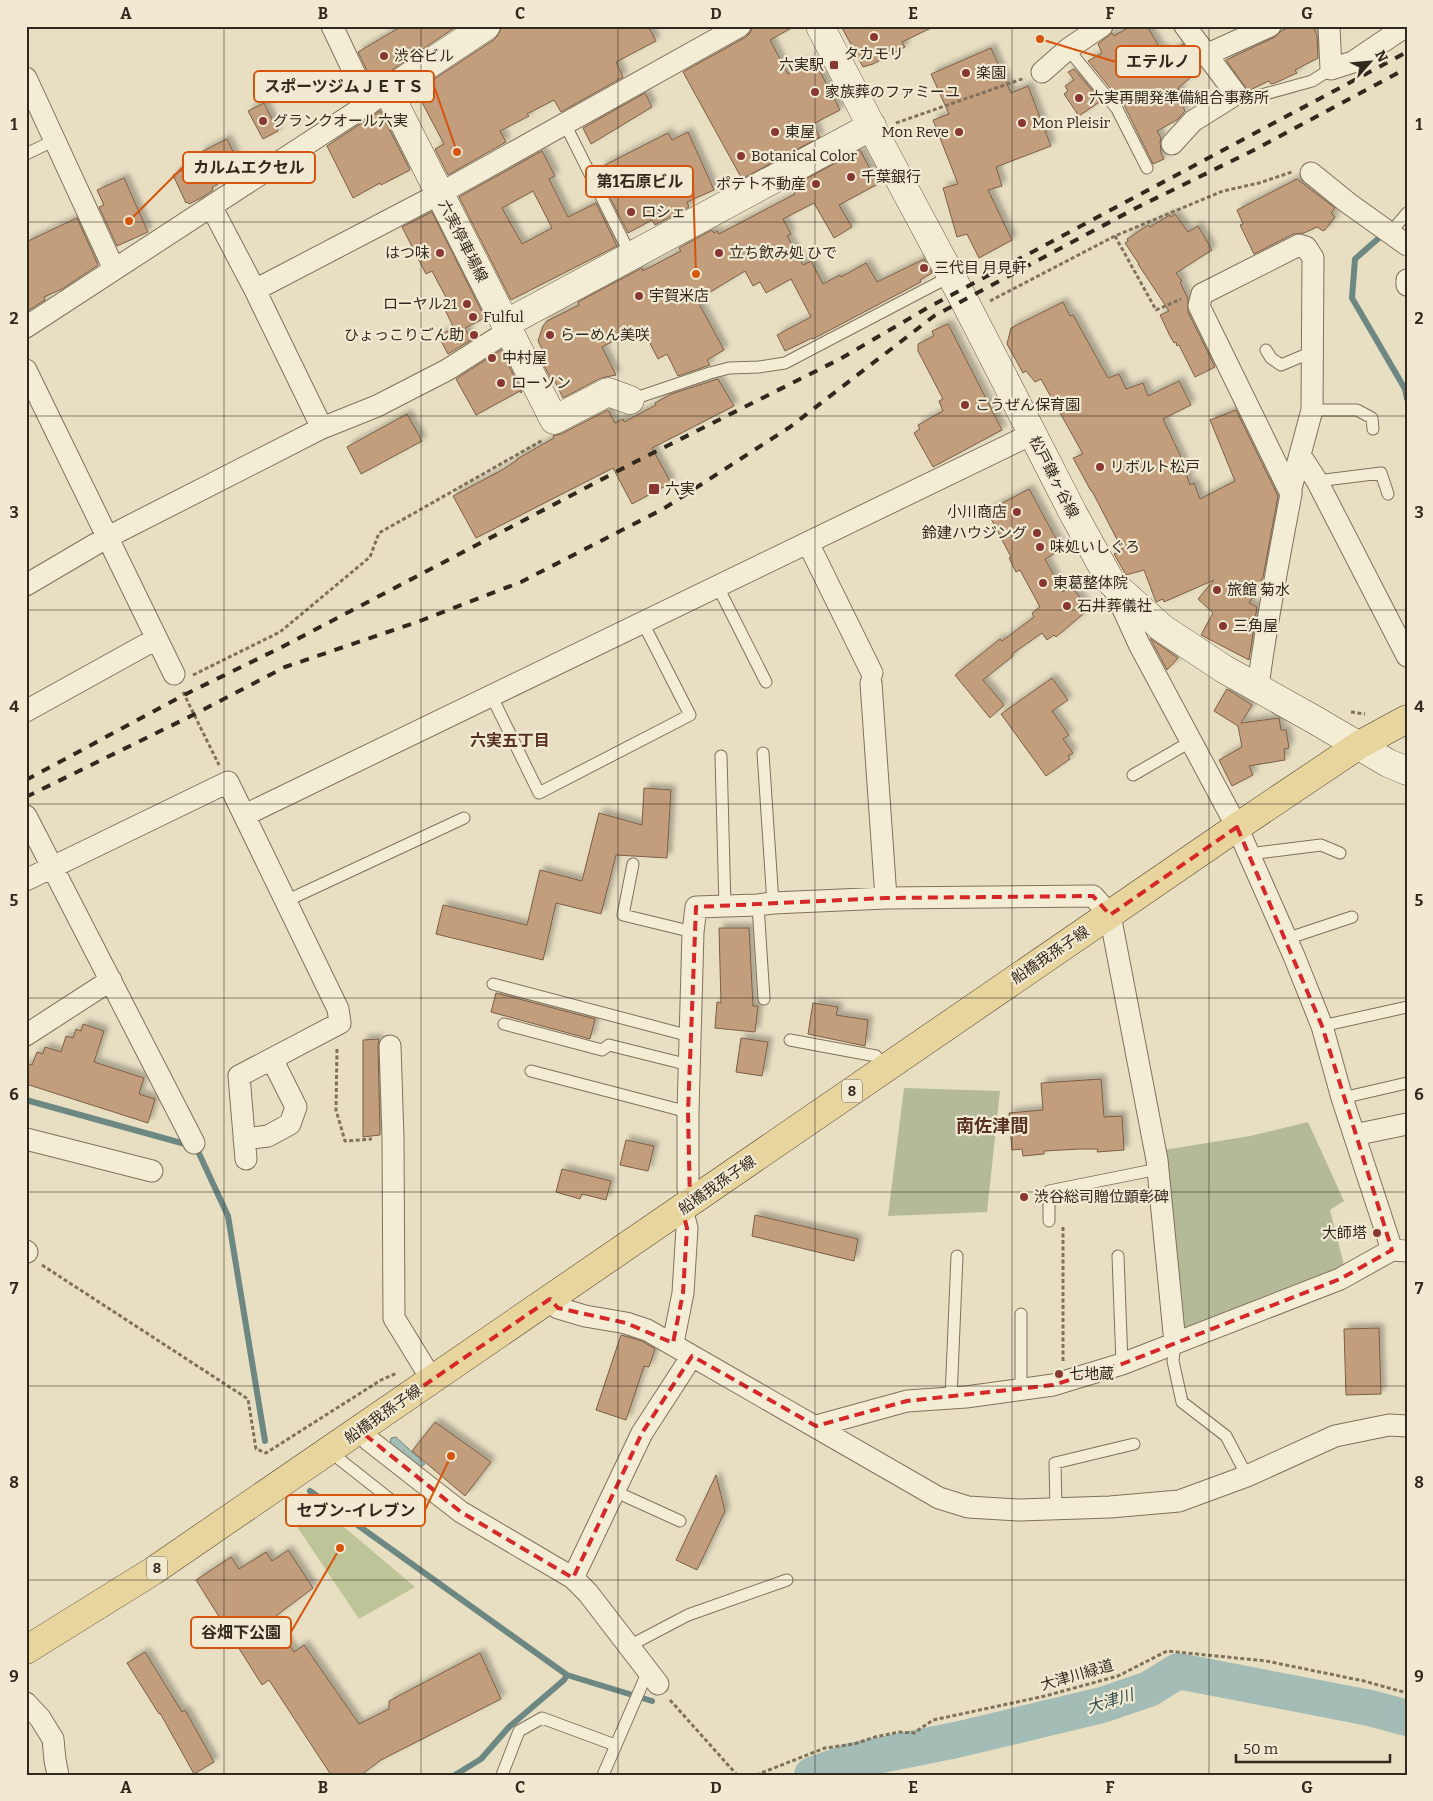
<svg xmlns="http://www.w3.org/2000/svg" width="1433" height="1801" viewBox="0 0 1433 1801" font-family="Bitter,'Noto Sans JP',serif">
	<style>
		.green { fill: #bdc598 }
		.cemetery { fill: #b4ba97 }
		.water { fill: #a4bcb6; stroke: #6d8883 }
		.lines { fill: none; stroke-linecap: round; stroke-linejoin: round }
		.stream { stroke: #6d8883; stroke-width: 6 }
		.river { stroke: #a4bcb6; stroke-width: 36 }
		.building { fill: #c29e7d; stroke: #7c5e45; fill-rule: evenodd; filter: url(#shadow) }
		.lane-casing { stroke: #80715c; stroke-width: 13 }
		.street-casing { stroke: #80715c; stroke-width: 23 }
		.secondary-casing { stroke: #62533f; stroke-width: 29 }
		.primary-casing { stroke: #4e4030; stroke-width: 29 }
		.path { stroke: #80715c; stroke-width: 3; stroke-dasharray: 4 2.5; stroke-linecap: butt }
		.lane { stroke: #f4edd5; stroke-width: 11 }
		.street { stroke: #f4edd5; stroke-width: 21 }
		.secondary { stroke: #f4edd5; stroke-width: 28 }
		.primary { stroke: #e8d59e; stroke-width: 28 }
		.rail { stroke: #32291e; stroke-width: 4; stroke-dasharray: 9 9; stroke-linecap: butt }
		.marked { fill: none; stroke: #d62828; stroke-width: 4; stroke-dasharray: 10 6; stroke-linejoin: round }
		.grid { fill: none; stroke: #32291e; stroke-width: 1; stroke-opacity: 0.55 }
		.poi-dot { fill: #883733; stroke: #f1e9d1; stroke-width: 2 }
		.labels { text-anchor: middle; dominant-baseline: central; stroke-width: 4.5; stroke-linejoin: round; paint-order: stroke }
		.shield { fill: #f1e9d1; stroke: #6b6354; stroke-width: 1 }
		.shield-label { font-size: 14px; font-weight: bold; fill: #32291e }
		.poi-label { font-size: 15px; fill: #32291e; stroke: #f1e9d1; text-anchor: start }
		.street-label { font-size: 15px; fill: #32291e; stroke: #f1e9d1 }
		.neighbourhood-label { font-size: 16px; font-weight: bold; fill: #593123; stroke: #f1e9d1 }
		.water-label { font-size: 16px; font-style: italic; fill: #2f5050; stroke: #f1e9d1 }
		.quarter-label { font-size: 18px; font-weight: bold; fill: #593123; stroke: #f1e9d1 }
		.leader { fill: none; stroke: #d6540e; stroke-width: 2 }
		.callout-dot { fill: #d6540e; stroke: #f1e9d1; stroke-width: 2 }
		.callout { fill: #f1e9d1; stroke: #d6540e; stroke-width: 2 }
		.callout-label { font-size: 16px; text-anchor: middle; font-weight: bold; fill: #32291e }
		.neatline { fill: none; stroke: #32291e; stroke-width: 2 }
		.grid-label { font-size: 16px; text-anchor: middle; font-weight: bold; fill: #32291e }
	</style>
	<defs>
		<filter id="shadow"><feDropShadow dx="4.5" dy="-4.5" stdDeviation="2.5" flood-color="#0004"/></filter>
	</defs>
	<rect width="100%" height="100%" fill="#e8dfc3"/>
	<path class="green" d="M305 1494 415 1587 359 1619 285 1509Z"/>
	<path class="cemetery" d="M904 1088 1000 1091 987 1212 888 1216Z
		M1308 1122 1344 1201 1330 1210 1345 1269 1181 1330 1164 1150 1250 1136Z"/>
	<path class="water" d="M396 1437 425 1464 419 1468 390 1445 391 1438Z"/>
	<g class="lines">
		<path class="stream" d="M1380 237 1355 259 1352 298 1405 389 1407 399
			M26 1100 196 1147 228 1216 265 1441
			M310 1491 567 1675 652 1701
			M455 1775 481 1759 509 1727 564 1680 567 1675"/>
		<path class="river" d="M812 1775 851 1761 956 1740 1102 1705 1149 1689 1178 1671 1370 1708 1407 1718"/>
	</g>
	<path class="building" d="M402 26H457L373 83 358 52Z
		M506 26H648L656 41 616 62 623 77 561 112 554 100 527 114 529 116 500 131 506 142 448 175 435 149 444 144 416 91 495 39 501 29Z
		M752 26H795L770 40 788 74 814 60 840 110 813 124 820 137 742 179 683 72 746 37 751 32Z
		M841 26H935L902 42 905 47 873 64 863 67Z
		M1131 26H1147L1161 50 1164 48 1168 54 1183 44 1201 69 1178 88 1184 99 1180 101 1185 111 1177 120 1157 131 1161 138 1160 142 1161 150 1160 151 1164 159 1153 164 1124 105 1088 61 1102 53 1098 44 1112 33 1114 36Z
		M1291 26H1313L1317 36 1318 58 1295 70 1297 73 1275 83 1271 84 1269 81 1248 91 1226 60 1275 37 1281 31Z
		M991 48 1011 93 1028 86 1051 146 996 167 1002 186 988 190 1012 240 979 258 967 234 957 237 943 188 958 184 933 120 949 114 931 74Z
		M1074 69 1101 101 1079 116 1064 94 1068 91 1065 86 1074 80 1068 72Z
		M645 93 652 107 591 144 583 128Z
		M264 103 278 131 263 139 248 111Z
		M380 111 410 170 381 185 380 183 353 198 327 146Z
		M688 132 714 190 687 202 689 207 655 225 652 220 628 233 598 174 603 172 601 167 668 133 672 140Z
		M227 139 239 164 237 174 212 187 213 190 201 198 189 204 187 202 186 203 173 175 202 160 199 156 202 154 201 152Z
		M860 150 878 184 839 205 852 227 834 238 814 203 783 219 791 234 787 236 803 265 811 261 823 284 840 275 841 277 866 263 877 282 924 259 932 273 920 280 921 282 813 339 812 338 785 351 777 335 811 317 791 279 766 293 760 282 753 286 745 271 697 300 724 350 707 360 710 365 678 376 667 354 658 359 641 326 602 347 616 375 601 378 563 398 553 378 551 379 542 362 547 359 538 341 543 326 547 321 579 305 578 302 642 268 643 271 681 251 679 248 712 230 714 233 717 231 719 234 795 194 791 187Z
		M542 151 555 176 549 179 568 217 596 203 617 246 511 300 459 197ZM533 191 552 228 522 244 502 208Z
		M124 178 148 232 117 246 99 207 104 205 97 190Z
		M1297 179 1335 208 1331 213 1335 217 1325 230 1323 231 1317 227 1304 233 1293 234 1254 254 1240 225 1243 224 1237 210Z
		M432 212 485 318 465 328 471 340 448 354 441 341 443 340 440 335 454 328 444 308 450 305 432 271 426 274 402 227Z
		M1175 214 1188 232 1198 226 1212 250 1176 273 1182 281 1180 282 1188 299V312L1215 367 1195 377 1179 345 1177 346 1176 342 1174 343 1170 336 1160 315 1169 311 1138 264H1139L1125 243 1128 241 1127 239 1148 225 1150 227 1170 215 1171 217Z
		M77 218 98 265 62 289 44 297 45 300 26 312V242Z
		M1063 302 1070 316 1073 315 1108 378 1119 374 1126 389 1143 383 1148 396 1179 381 1191 405 1163 419 1180 455 1190 485 1194 483 1200 499 1235 481 1210 420 1236 410 1278 496 1263 577 1249 603 1257 607 1249 660 1201 635 1213 613 1198 599 1214 580 1164 602 1163 599 1156 602 1144 570 1126 575 1114 554 1123 551 1092 491H1091L1073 458 1083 454 1041 379 1035 382 1026 371 1023 373 1007 344 1011 328Z
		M948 324 1002 430 933 467 914 433 920 429 918 425 943 411 939 401 943 399 918 351V344L934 336 932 331Z
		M501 350 522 392 521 393 520 391 476 415 456 379Z
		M718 379 734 406 652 448 671 483 632 504 613 468 476 538 453 496 504 469 517 460V459L554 438 553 436 561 434 608 410 615 423 623 419 624 422 656 405 655 403 671 394Z
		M407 414 422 441 361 474 347 447Z
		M1029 489 1060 546 1052 551 1054 554 1045 559 1063 592 1071 586 1089 609 1056 637 1054 635 1047 640 1042 633 1012 654 1013 656 983 680 1004 705 990 718 955 675 1000 639 1002 641 1034 617 1032 613 1040 607 1020 570 1016 572 1009 558 1011 557 987 511Z
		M1150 638 1178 658 1167 670Z
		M1052 678 1068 700 1052 711 1069 735 1063 739 1073 753 1068 756 1070 759 1046 776 1001 714Z
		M1227 689 1252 705 1241 723 1279 718 1281 730H1286L1289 748 1284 749 1285 760 1249 766 1253 775 1232 786 1219 760 1242 747 1238 726 1214 711Z
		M644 788 671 790 667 858 616 855 601 914 556 903 543 960 436 934 443 905 527 925 540 870 582 881 599 813 642 825Z
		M719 928H749L753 1006H758L755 1032 715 1028 717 1002 721 1003Z
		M496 993 595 1019 590 1039 491 1012Z
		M813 1003 838 1007 836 1015 868 1020 865 1046 808 1034Z
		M83 1024 104 1031 94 1062 144 1078 139 1094 155 1099 148 1123 26 1084V1063L32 1065 37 1052 43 1054 45 1047 61 1052 66 1036 73 1038 76 1029 81 1031Z
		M741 1038 768 1042 762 1076 736 1072Z
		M379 1039 378 1046 380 1135 363 1137V1040Z
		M1101 1079 1104 1117 1122 1116 1124 1150 1097 1152 1098 1149H1080L1044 1151V1154L1023 1156 1022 1149 1012 1150 1009 1113 1043 1110 1041 1083Z
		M626 1140 654 1146 648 1171 620 1165Z
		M562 1169 611 1181 606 1200 582 1194 580 1199 556 1192Z
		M755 1215 858 1239 854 1261 752 1236Z
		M1379 1328 1381 1394 1346 1395 1344 1329Z
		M621 1335 642 1341 655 1349 649 1367 644 1366 626 1420 596 1410Z
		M435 1422 491 1462 465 1496 412 1451Z
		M716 1475 725 1511 697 1570 676 1560Z
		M288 1550 313 1588 272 1619 294 1652 304 1645 359 1724 389 1709V1701L480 1653 501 1699 381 1760 361 1775H331L269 1680 262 1685 196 1580 231 1557 239 1569 266 1552 272 1561Z
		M145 1652 182 1712 185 1710 214 1762 194 1774 160 1713 159 1714 127 1663Z"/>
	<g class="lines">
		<g class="lane-casing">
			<path id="lane" d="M1068 49 1117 109 1147 168
				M1236 94 1247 99 1312 81 1331 69
				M565 124 631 256
				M26 154 55 140
				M1390 233 1407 213
				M1266 350 1271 358 1281 365 1312 352
				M630 400 710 373 729 368 759 367 785 363 951 276
				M1312 410H1357L1372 418 1373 429
				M1317 481 1381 473 1388 494
				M718 587 766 682
				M491 695 539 793 690 715 643 623
				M763 753 773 903
				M721 756 725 907
				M1133 775 1190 742
				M1249 854 1321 845 1340 853
				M633 864 623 915 693 932
				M286 901 464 818
				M758 905 764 999
				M1286 939 1352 917
				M493 984 690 1036
				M504 1024 602 1050 609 1045 689 1065
				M1322 1026 1407 1007
				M790 1040 876 1056 885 1068
				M531 1071 688 1112
				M1342 1098 1407 1083
				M1049 1221V1191L1158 1169
				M1118 1256 1122 1364
				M1021 1314V1389
				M1175 1343 1173 1361 1182 1402 1226 1436 1247 1476
				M951 1398 957 1256
				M329 1451 405 1511
				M614 1491 680 1521
				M1056 1509 1055 1463 1134 1444
				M629 1646 688 1615 787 1580
				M502 1775 519 1731 542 1718 615 1745
				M603 1775 648 1671"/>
		</g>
		<g class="street-casing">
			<path id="street" d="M332 26 369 104
				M1329 26 1331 69 1353 62 1406 26
				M1208 54 1270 26
				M1042 72 1068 49 1102 26
				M26 78 114 269
				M1172 144 1193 121 1236 94 1185 26
				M1311 173 1348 203 1407 245
				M211 206 255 290 322 428
				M1407 280V285
				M255 290 439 194 740 26
				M26 327 388 91
				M26 370 174 674
				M1300 455 1317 481 1407 656
				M808 543 872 673
				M26 585 106 538 322 428 377 406 447 370 508 331
				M1113 587 1139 644 1237 827 1294 956 1322 1026 1342 1098 1392 1250 1407 1251
				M871 683 886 898
				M1258 687C1266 623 1279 558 1291 494V488L1312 410 1313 258 1306 247 1299 245 1202 294 1199 306 1291 494
				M26 711 156 639
				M245 815 1032 434
				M26 816 194 1143
				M26 880 228 782 338 1009 340 1023 239 1076 246 1159
				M26 1035 111 980
				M390 1046 393 1138 394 1318 432 1380
				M1354 1135 1407 1124
				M26 1139 152 1171
				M244 1139 268 1136 290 1124 296 1107 272 1059
				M690 1203 688 1188V1112L693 932 696 907 758 905 773 903 886 898 1093 896 1110 915 1157 1160 1175 1343
				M26 1251 27 1252
				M550 1299 558 1308 585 1316 626 1323 647 1330 939 1498 968 1507 1019 1510 1110 1507 1179 1501 1247 1476 1335 1436 1389 1425 1407 1426
				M673 1343 683 1293 687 1228 682 1209
				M816 1426 907 1401 966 1397 1053 1385 1122 1364 1340 1279 1392 1250
				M359 1430 370 1441 461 1512 573 1578 588 1593 658 1684
				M573 1578 642 1433 692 1356
				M26 1703 40 1718 53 1739 55 1760 58 1775"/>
		</g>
		<g class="secondary-casing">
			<path id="secondary" d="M486 26 388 91 554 420 608 392 630 400
				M820 26 881 145 964 300 1073 513 1111 582 1162 628 1224 669 1315 720 1388 763 1407 771
				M505 324 872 126"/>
		</g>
		<g class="primary-casing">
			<path id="primary" d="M26 1650 153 1571 1237 827 1359 745 1407 719"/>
		</g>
		<path class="path" d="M896 123 1025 78
			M1115 236 1156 310 1181 299
			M990 301 1115 236 1223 191 1259 183 1292 172
			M193 675 280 632 370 557 379 533 543 440
			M183 692 219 765
			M1351 712 1365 714
			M337 1049 336 1110 345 1141 372 1139
			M42 1265 248 1399 256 1449 266 1453 381 1380 397 1373
			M1063 1361V1227
			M670 1700 737 1775
			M756 1775 825 1748 854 1744 875 1737 899 1732 914 1733 933 1720 1045 1696 1118 1676 1167 1651 1266 1661 1364 1681 1407 1693"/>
		<use href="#lane" class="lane"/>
		<use href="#street" class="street"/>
		<use href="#secondary" class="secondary"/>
		<use href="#primary" class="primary"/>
		<path class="rail" d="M26 780 184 695 280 648 635 462 840 359 929 307 1407 52
			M26 797 195 714 285 667 420 621 521 582 663 509 790 427 934 316 1136 208 1252 151 1407 68"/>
	</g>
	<path class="marked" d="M1237 827 1322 1026 1392 1250 1340 1279 1122 1364 1053 1385 907 1401 816 1426 692 1356 642 1433 573 1578 461 1512 359 1430 550 1299 558 1308 626 1323 673 1343 683 1293 687 1228 682 1209 690 1203 688 1112 696 907 886 898 1093 896 1110 915Z"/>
	<path class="grid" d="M224 26V1775M421 26V1775M618 26V1775M815 26V1775M1012 26V1775M1209 26V1775M26 222H1407M26 416H1407M26 610H1407M26 804H1407M26 998H1407M26 1192H1407M26 1386H1407M26 1580H1407"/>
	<g class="poi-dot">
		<circle cx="874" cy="37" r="5"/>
		<circle cx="384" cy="56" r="5"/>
		<rect x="829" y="60" width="10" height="10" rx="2.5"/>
		<circle cx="966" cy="73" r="5"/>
		<circle cx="815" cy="92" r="5"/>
		<circle cx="1079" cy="98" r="5"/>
		<circle cx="263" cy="121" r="5"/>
		<circle cx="1022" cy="123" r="5"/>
		<circle cx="775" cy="132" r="5"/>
		<circle cx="959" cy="132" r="5"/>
		<circle cx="741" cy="156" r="5"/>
		<circle cx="851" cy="177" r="5"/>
		<circle cx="816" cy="184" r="5"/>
		<circle cx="631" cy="212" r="5"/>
		<circle cx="440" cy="253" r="5"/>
		<circle cx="719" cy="253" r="5"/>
		<circle cx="924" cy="268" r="5"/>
		<circle cx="639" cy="296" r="5"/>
		<circle cx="467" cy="304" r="5"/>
		<circle cx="473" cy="317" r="5"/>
		<circle cx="474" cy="335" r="5"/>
		<circle cx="550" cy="335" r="5"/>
		<circle cx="492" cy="358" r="5"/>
		<circle cx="501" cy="383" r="5"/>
		<circle cx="965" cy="405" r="5"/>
		<circle cx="1100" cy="467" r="5"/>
		<rect x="648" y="483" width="12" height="12" rx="2.5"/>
		<circle cx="1017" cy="512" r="5"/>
		<circle cx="1037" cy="533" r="5"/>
		<circle cx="1040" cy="547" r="5"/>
		<circle cx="1043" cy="583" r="5"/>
		<circle cx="1217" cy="590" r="5"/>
		<circle cx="1067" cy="606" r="5"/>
		<circle cx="1223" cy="626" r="5"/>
		<circle cx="1024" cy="1197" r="5"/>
		<circle cx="1377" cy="1233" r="5"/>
		<circle cx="1059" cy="1374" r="5"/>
	</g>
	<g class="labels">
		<g class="shield">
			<rect x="842" y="1079.5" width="20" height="23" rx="4"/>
			<rect x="147" y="1556.5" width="20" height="23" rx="4"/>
		</g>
		<g class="shield-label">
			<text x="852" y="1091">8</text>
			<text x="157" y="1568">8</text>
		</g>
		<g class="poi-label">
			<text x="874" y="54" text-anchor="middle">タカモリ</text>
			<text x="394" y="56">渋谷ビル</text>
			<text x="824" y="65" text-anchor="end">六実駅</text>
			<text x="976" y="73">楽園</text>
			<text x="825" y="92">家族葬のファミーユ</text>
			<text x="1089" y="98">六実再開発準備組合事務所</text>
			<text x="273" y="121">グランクオール六実</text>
			<text x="1032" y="123">Mon Pleisir</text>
			<text x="785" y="132">東屋</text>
			<text x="949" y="132" text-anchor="end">Mon Reve</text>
			<text x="751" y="156">Botanical Color</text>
			<text x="861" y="177">千葉銀行</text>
			<text x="806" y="184" text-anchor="end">ポテト不動産</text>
			<text x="641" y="212">ロシェ</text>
			<text x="430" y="253" text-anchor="end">はつ味</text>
			<text x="729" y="253">立ち飲み処 ひで</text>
			<text x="934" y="268">三代目 月見軒</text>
			<text x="649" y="296">宇賀米店</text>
			<text x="457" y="304" text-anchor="end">ローヤル21</text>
			<text x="483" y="317">Fulful</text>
			<text x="464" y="335" text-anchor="end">ひょっこりごん助</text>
			<text x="560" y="335">らーめん美咲</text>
			<text x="502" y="358">中村屋</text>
			<text x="511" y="383">ローソン</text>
			<text x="975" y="405">こうぜん保育園</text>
			<text x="1110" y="467">リボルト松戸</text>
			<text x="665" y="489">六実</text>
			<text x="1007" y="512" text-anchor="end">小川商店</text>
			<text x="1027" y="533" text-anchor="end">鈴建ハウジング</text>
			<text x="1050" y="547">味処いしぐろ</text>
			<text x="1053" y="583">東葛整体院</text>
			<text x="1227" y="590">旅館 菊水</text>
			<text x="1077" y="606">石井葬儀社</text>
			<text x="1233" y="626">三角屋</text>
			<text x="1034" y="1197">渋谷総司贈位顕彰碑</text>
			<text x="1367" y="1233" text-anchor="end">大師塔</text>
			<text x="1069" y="1374">七地蔵</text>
		</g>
		<g class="street-label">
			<text transform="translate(463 241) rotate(63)">六実停車場線</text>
			<text transform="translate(1054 477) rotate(63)">松戸鎌ヶ谷線</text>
			<text transform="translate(1050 955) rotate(-34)">船橋我孫子線</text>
			<text transform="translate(717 1185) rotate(-35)">船橋我孫子線</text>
			<text transform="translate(383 1414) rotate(-35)">船橋我孫子線</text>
			<text transform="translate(1077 1675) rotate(-16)">大津川緑道</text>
		</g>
		<g class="neighbourhood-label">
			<text x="510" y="740">六実五丁目</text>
		</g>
		<g class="water-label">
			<text transform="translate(1110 1701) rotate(-17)">大津川</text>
		</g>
		<g class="quarter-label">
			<text x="992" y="1126">南佐津間</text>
		</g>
	</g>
	<path class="leader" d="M1040 39L1116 62M457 152L434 86M129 221L183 167M696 274L693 182M451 1456L425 1510M340 1548L291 1632"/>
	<g class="callout-dot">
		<circle cx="1040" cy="39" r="5"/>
		<circle cx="457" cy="152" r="5"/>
		<circle cx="129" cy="221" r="5"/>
		<circle cx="696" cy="274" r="5"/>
		<circle cx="451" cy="1456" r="5"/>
		<circle cx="340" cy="1548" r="5"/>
	</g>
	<g class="callout">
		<rect x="1116" y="46" width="84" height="31" rx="5"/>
		<rect x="254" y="71" width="180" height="31" rx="5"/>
		<rect x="183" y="152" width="132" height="31" rx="5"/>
		<rect x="586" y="166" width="107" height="31" rx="5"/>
		<rect x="286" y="1495" width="139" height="31" rx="5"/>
		<rect x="191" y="1617" width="100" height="31" rx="5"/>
	</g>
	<g class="callout-label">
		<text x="1158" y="67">エテルノ</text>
		<text x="344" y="92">スポーツジムＪＥＴＳ</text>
		<text x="249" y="173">カルムエクセル</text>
		<text x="640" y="187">第1石原ビル</text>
		<text x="356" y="1516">セブン-イレブン</text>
		<text x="241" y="1638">谷畑下公園</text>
	</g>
	<rect width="1433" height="1801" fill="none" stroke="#f1e9d1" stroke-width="55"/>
	<g transform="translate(1370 62) rotate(63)" stroke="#f1e9d1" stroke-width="4" paint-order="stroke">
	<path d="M0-4L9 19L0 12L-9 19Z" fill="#32291e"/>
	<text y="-8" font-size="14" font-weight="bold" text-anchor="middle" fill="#32291e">N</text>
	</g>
	<path d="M1236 1754v8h154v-8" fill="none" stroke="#32291e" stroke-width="2.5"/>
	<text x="1243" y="1754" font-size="15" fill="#32291e" stroke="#f1e9d1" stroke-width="4" paint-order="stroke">50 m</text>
	<rect x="28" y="28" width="1378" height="1746" class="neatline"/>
	<g class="grid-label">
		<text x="126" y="19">A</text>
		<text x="323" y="19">B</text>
		<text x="520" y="19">C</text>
		<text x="716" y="19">D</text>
		<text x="913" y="19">E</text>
		<text x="1110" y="19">F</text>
		<text x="1307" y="19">G</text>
		<text x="14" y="130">1</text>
		<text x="1419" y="130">1</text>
		<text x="14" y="324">2</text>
		<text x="1419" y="324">2</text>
		<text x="14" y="518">3</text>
		<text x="1419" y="518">3</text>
		<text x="14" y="712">4</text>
		<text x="1419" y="712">4</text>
		<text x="14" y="906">5</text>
		<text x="1419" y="906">5</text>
		<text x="14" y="1100">6</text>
		<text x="1419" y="1100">6</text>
		<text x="14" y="1294">7</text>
		<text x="1419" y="1294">7</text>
		<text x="14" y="1488">8</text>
		<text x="1419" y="1488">8</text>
		<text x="14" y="1682">9</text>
		<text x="1419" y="1682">9</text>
		<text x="126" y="1793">A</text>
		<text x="323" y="1793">B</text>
		<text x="520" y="1793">C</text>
		<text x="716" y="1793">D</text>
		<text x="913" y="1793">E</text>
		<text x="1110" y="1793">F</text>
		<text x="1307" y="1793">G</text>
	</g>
</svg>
